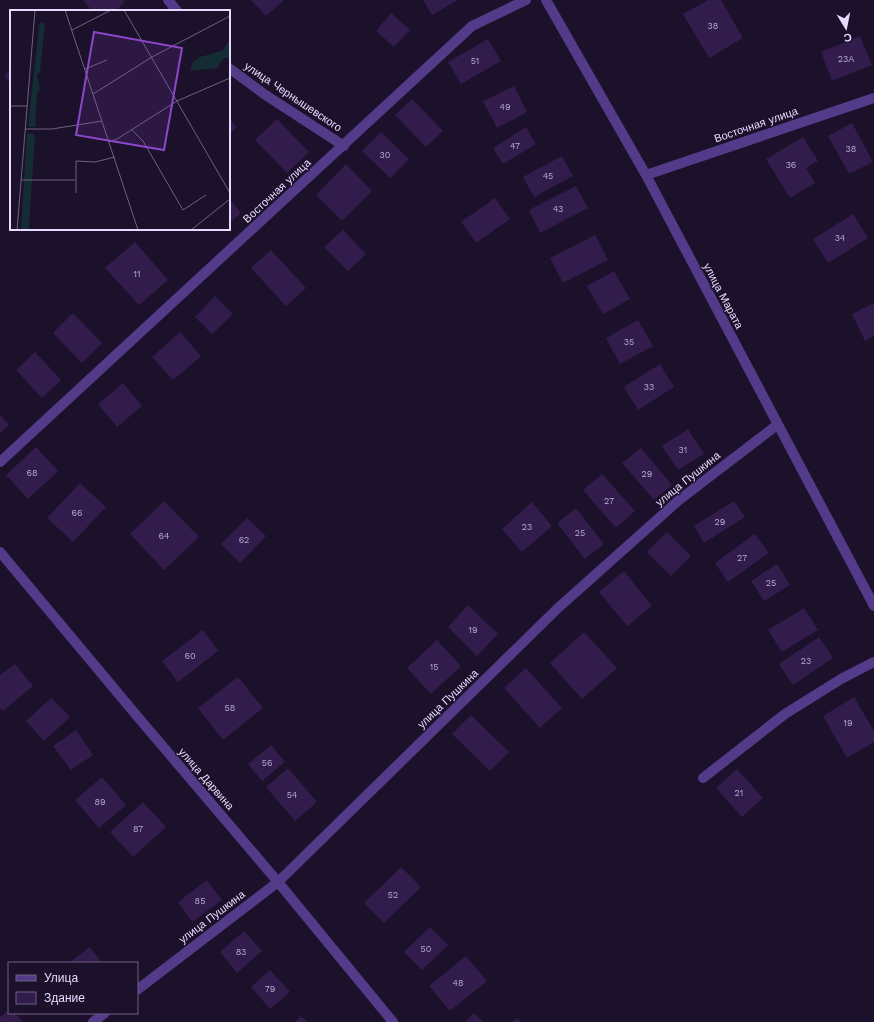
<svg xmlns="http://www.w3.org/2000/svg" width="874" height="1022" viewBox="0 0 874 1022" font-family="'Work Sans',sans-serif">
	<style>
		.building { fill: #321c4c }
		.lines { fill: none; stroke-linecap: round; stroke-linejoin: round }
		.lane { stroke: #533b8a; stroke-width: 10 }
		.street { stroke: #533b8a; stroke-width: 10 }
		.labels { text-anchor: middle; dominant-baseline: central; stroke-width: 3; stroke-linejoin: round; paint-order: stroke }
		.number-label { font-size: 9px; fill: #baaad2 }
		.street-label { font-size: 11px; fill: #e8daff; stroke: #1c112b }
		.inset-road { fill: none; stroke: #6e6180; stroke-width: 1 }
		.view { fill: #8b46c9; fill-opacity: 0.15; stroke: #8b46c9; stroke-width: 2 }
		.inset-edge { fill: none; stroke: #e8daff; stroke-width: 2 }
	</style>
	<rect width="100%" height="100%" fill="#1c112b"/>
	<path class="building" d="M83 0H123L125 2 115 11H92Z
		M251 0H284L266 16Z
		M423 0H458L432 15Z
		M708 0H721L743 38 709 58 683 14Z
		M391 13 410 30 394 47 376 31Z
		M860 36 872 65 832 81 821 52Z
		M488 39 501 61 461 84 448 62Z
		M11 70V84L4 75Z
		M514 86 527 112 497 128 483 101Z
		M412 99 443 131 426 147 395 115Z
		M229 119 237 127 229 134Z
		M277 119 309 152 287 173 255 140Z
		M852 123 873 162 849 174 828 136Z
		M526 127 536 144 503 164 493 148Z
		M381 132 409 159 390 178 362 151Z
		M803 137 818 161 806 168 815 183 790 198 766 159Z
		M562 156 573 176 534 197 523 177Z
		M346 164 372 191 342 221 316 195Z
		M576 186 588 208 540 233 529 210Z
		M495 198 510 219 476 243 461 222Z
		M229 199 241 213 229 223Z
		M853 214 868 238 828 263 813 239Z
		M343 230 366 254 348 271 324 247Z
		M595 235 608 260 563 283 550 258Z
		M135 242 168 280 139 305 105 268Z
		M271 250 306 288 286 306 251 268Z
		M614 271 630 299 603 314 587 286Z
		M215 296 233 314 212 334 195 317Z
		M874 303V336L865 341 852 314Z
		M73 313 102 343 82 363 53 333Z
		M638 320 653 346 620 364 606 338Z
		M180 332 201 356 173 380 152 357Z
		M35 352 61 380 42 398 16 370Z
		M660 364 674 387 638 410 624 387Z
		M123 383 142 406 117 427 98 404Z
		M0 415 9 425 0 433Z
		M688 429 704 454 678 470 662 446Z
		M36 447 58 471 28 499 6 475Z
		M641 448 672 485 654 500 622 463Z
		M602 474 635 511 616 528 583 490Z
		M80 483 106 507 73 542 47 518Z
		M164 501 199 537 164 570 130 534Z
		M734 501 745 517 704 543 694 526Z
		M532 502 552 526 522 552 502 529Z
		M576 508 604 544 585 559 557 523Z
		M247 518 266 536 240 563 221 544Z
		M667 532 691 556 671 576 647 552Z
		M755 534 769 553 728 582 715 563Z
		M777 564 790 585 764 601 751 581Z
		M624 571 652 606 627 626 599 592Z
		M468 605 498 634 477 656 448 627Z
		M804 608 818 630 782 652 768 630Z
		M203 630 218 651 178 682 162 661Z
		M584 632 617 668 582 699 550 663Z
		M819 637 833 658 793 685 779 664Z
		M437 640 461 666 431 694 407 668Z
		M15 664 33 686 3 711 0 708V675Z
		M526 668 562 708 540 728 504 688Z
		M238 677 263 708 223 740 198 708Z
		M854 697 874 731V742L847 758 823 716Z
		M51 698 70 717 44 741 26 721Z
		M471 715 509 752 490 771 452 734Z
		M76 730 93 755 71 770 53 746Z
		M271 745 285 762 262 781 248 764Z
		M288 768 317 802 295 821 266 787Z
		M737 769 763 798 742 817 716 788Z
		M102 777 126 805 99 828 75 800Z
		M143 802 166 827 133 857 110 832Z
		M401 867 421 887 384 923 364 903Z
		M207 880 222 900 192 922 178 902Z
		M430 927 448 945 422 970 404 952Z
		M244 931 262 951 237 973 220 952Z
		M90 947 102 963H69Z
		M466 956 487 981 450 1011 429 986Z
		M270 970 290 992 270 1009 251 987Z
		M9 1010V1013H15L23 1022H0V1017Z
		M474 1013 483 1022H465Z
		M301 1016 307 1022H295Z
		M517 1018 521 1022H512Z"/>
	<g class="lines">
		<path class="lane" d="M703 778 785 714 841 679 874 662"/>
		<path class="street" d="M168 0 177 11
			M546 0 646 175 874 606
			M229 68 264 94 344 146
			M646 175 874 98
			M0 462 472 26 526 0
			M0 552 137 716 278 882 393 1022
			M137 990 278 882 558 608 679 500 777 425
			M93 1022 105 1013"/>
	</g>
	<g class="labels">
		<g class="number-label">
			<text x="713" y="26">38</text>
			<text x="846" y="59">23А</text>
			<text x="475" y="61">51</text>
			<text x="505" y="107">49</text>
			<text x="515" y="146">47</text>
			<text x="851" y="149">38</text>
			<text x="385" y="155">30</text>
			<text x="791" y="165">36</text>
			<text x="548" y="176">45</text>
			<text x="558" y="209">43</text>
			<text x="840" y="238">34</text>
			<text x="137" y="274">11</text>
			<text x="629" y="342">35</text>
			<text x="649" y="387">33</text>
			<text x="683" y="450">31</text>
			<text x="32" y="473">68</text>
			<text x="647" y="474">29</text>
			<text x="609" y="501">27</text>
			<text x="77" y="513">66</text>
			<text x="720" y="522">29</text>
			<text x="527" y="527">23</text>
			<text x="580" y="533">25</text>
			<text x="164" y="536">64</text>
			<text x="244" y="540">62</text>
			<text x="742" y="558">27</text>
			<text x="771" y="583">25</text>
			<text x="473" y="630">19</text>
			<text x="190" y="656">60</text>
			<text x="806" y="661">23</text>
			<text x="434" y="667">15</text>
			<text x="230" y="708">58</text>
			<text x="848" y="723">19</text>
			<text x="267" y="763">56</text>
			<text x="739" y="793">21</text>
			<text x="292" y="795">54</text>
			<text x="100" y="802">89</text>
			<text x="138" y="829">87</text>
			<text x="393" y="895">52</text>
			<text x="200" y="901">85</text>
			<text x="426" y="949">50</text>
			<text x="241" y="952">83</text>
			<text x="458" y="983">48</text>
			<text x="270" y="989">79</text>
		</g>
		<g class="street-label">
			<text transform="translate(293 97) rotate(34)">улица Чернышевского</text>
			<text transform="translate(756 125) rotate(-19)">Восточная улица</text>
			<text transform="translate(277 191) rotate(-43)">Восточная улица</text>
			<text transform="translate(723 296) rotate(62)">улица Марата</text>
			<text transform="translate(688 479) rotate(-39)">улица Пушкина</text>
			<text transform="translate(448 699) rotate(-44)">улица Пушкина</text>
			<text transform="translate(206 779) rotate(49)">улица Дарвина</text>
			<text transform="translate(212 917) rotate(-37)">улица Пушкина</text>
		</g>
	</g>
	<g transform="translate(10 10)">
		<rect width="220" height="220" fill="#1c112b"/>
		<path d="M31 12 35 14 30 62 27 65 30 80 27 84 25 117H21L18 116 29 16ZM220 30V48H214L207 58 180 61 183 52 190 47 212 41ZM21 123 25 125 19 215 18 220H11L17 124Z" fill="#142d35"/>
		<path class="inset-road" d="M55 0 128 220M114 0 220 183M62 20 101 0M75 59 97 50M83 84 142 47 220 6M0 96H17M15 119H42L92 111M122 120 133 131 173 200 196 185M99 132 107 129 167 91 220 68M11 170H65M66 183V151L85 152 105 147M7 220 25 0M181 220 220 189"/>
		<path class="view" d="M84 22 172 38 154 140 66 125Z"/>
		<rect width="220" height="220" class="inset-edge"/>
	</g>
	<rect x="8" y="962" width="130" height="52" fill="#1c112b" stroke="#6e6180"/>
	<rect x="16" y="975" width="20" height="6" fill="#533b8a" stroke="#6e6180"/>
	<text x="44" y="982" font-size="12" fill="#e8daff">Улица</text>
	<rect x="16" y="992" width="20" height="12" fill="#321c4c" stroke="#6e6180"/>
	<text x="44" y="1002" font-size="12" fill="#e8daff">Здание</text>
	<g transform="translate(846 28) rotate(170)" stroke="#1c112b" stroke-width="3" paint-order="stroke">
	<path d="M0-3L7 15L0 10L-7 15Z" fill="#e8daff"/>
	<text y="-6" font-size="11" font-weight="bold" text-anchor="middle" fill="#e8daff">С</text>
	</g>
</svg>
